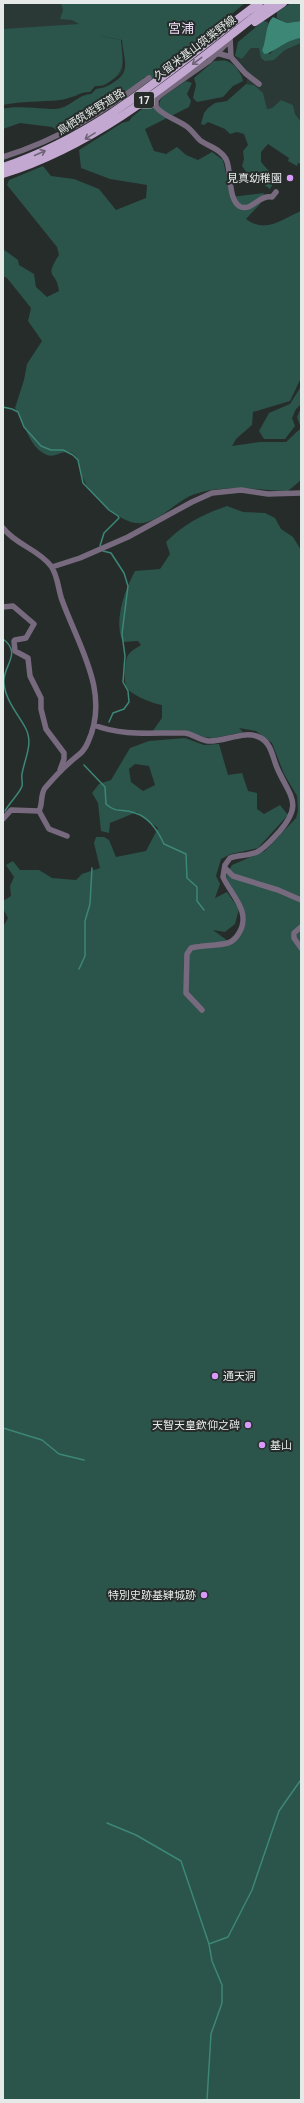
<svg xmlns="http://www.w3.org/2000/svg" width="304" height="2103" viewBox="0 0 304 2103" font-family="Roboto,'Noto Sans JP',sans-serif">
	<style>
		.built { fill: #2b3936 }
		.green { fill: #2b544b; fill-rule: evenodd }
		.water { fill: #3d8777 }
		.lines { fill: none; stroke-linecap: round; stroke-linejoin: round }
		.stream { stroke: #3d8777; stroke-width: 1.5 }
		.street { stroke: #776a7e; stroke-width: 5.5 }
		.primary { stroke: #c3a8d2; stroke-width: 8 }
		.oneway { stroke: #6d6476 }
		.poi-dot { fill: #d89af8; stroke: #262c2a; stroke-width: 1.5 }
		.labels { text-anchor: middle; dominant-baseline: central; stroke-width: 4; stroke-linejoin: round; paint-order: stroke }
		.shield { fill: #262c2a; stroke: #acb0af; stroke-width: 1 }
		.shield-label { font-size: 10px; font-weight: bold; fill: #e5e9e8 }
		.street-label { font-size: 11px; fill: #e5e9e8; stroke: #262c2a }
		.poi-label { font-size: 11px; fill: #e5e9e8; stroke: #262c2a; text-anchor: end }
		.quarter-label { font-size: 13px; fill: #eddcf6; stroke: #262c2a }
	</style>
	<rect width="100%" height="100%" fill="#262c2a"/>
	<path class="built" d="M3 3H84L100 37 121 40 123 68 121 74 104 86H95L90 92H82L77 96 61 100 21 101 3 105Z
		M301 43V122L295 114 293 105 281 100 272 108 267 109 254 85 246 84 248 75 235 56 242 59 251 48H259L274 60 285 50Z"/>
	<path class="green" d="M61 3H245L151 81 144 77 142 82 86 118 58 131 52 127 20 123 3 129V109C11 105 44 109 55 109 69 109 78 94 91 94L96 89C104 88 108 86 114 82 132 71 123 58 122 40L102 36H101L121 40C122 57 127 69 112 80 106 84 103 86 95 86L90 92C79 92 71 99 60 100 40 102 22 101 3 105V29L79 24 72 20 60 19 63 10Z
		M291 3H301V21L287 23 277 18V12Z
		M263 21 268 22C268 32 266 41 262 50L270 54C279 44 288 39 301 38V43L285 50 274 60 265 61 261 58 259 48H251L242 59 235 56 238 42Z
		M214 61C218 61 224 60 227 61 234 63 242 74 243 81L233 86 223 97 197 102 193 98 196 85 194 78Z
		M186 81 192 83 187 94 191 101 189 107 145 129 154 151 166 154 177 147 186 155 198 160 212 152 223 160 231 197 264 193 260 204 246 219C266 234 282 219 301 211V378L290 401 253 412 252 425 236 439 232 446 260 442H286L301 428 297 417 301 408V480L288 491C255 490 219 483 188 497 175 504 158 521 143 523 131 525 116 516 108 508 99 500 87 489 83 478 80 470 81 461 75 455 66 446 56 459 47 455 28 447 25 422 15 408L24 380 27 364 42 341 28 321 31 308 7 278 3 276V249L18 260 19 265 34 274 36 287 47 297 59 291C57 270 43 280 59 255L57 247 7 185 9 180 43 166 51 176 74 179 99 189 116 210 146 198 147 185 110 179 81 168 79 150 122 123 129 121 132 117 148 104 158 109 161 98Z
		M246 84 254 85 263 93 267 109 272 108 281 100 293 105 295 114 301 122V164L298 163 297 166 288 161 289 158 268 144 261 152V162L276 179 270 189 256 179 252 180 242 166 244 159 243 151 248 145 244 134 237 132 230 134 225 129 208 122 204 125 201 124 204 113 208 108 215 103 227 101Z
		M300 388 301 404 296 409 292 418 295 426 285 439H264L259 431 269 413 290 404Z
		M227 506 243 512 265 513 275 518 281 529 293 537 301 550V2100H3V927L8 918 3 909V901L11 896 10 886 14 877 6 865 13 861 20 870H39L52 878 76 880 82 874 100 868 94 843 96 837H104L109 840 116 857 146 851 158 828 137 812 110 823 109 833 101 831 98 803 92 793 99 784 111 780 130 748 149 741 185 738 204 745 219 744 228 775 242 773 248 791 257 793V809L264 814 280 805 288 815 258 848 231 854 221 859 216 876 220 884 215 898 227 892 239 909 235 924 225 932 213 930 232 944C263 916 233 901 226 876L232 865 265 851 296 818 298 810 297 796 284 774 272 743 256 731 239 728 243 732 214 738 203 737 184 730 152 732 162 718V705C154 704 131 695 127 688 123 682 125 664 127 657 129 652 136 648 141 645L138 641 123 642C113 621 125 590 135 571L160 569 170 554 166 542C185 523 202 515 227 506ZM135 764 149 766 155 785 143 791 131 782 129 769Z"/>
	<path class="water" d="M273 17 287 23 301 21V38C285 40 272 54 264 54L262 50C267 40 265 24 273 17Z"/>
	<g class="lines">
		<path class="stream" d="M3 407 12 409 18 412 24 427 41 446 51 450H63L73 455 78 460 83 483 109 510 118 516 119 518 104 533 100 546
			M103 551 111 553 124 573 128 586 122 634 125 656 123 682 128 691 129 702 124 709 113 713 109 722
			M3 639C23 654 2 666 4 683 5 699 17 713 25 727 34 743 25 757 22 774 21 778 23 782 22 786 20 793 9 803 5 811
			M84 765 105 787 106 804C117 814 122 808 135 813 149 817 158 831 164 844L186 854 187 878 197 887V901L204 910
			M79 969 85 956V921L90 904 92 868
			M3 1428 42 1440 59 1454 84 1460
			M107 1823 136 1835 181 1861 209 1944 212 1961 222 1985V2003L211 2034 207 2100
			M209 1944 228 1937 252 1890 279 1811 300 1781"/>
		<path class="street" d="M227 43 209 61 159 96 156 100V107C165 117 176 119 186 126 192 130 196 137 201 141 210 147 220 149 226 159 232 170 227 201 241 207 252 211 260 194 272 197L276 192
			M213 52 231 57 230 38
			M231 57 245 73 259 84
			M3 157C58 140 103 112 149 78
			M3 528C16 545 38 549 51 566 58 576 58 589 62 600 78 645 111 693 88 742 84 753 76 756 68 764 60 771 52 780 45 788 40 795 43 804 39 811L11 810 3 819
			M52 567 80 558 128 537 192 502 212 493 241 490 268 494 301 493
			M3 607 13 606 34 624 26 638 15 640 14 641 15 651 28 658 30 676 41 698V709L46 729 64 753V759L60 770
			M94 725C124 737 154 732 185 733 193 734 199 740 208 741 225 742 245 729 261 738 272 744 273 760 278 770 291 798 303 804 279 832 273 838 265 848 257 852 248 856 239 855 230 858L225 865 223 877C231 895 252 912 239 933 237 937 232 942 228 943 216 946 203 945 191 948L187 954 186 993 202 1010
			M39 811 49 829 67 836
			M226 869 233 876 278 890 301 900
			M301 927 294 933V938L301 948"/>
		<path class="primary" d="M255 22 283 3
			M3 167C104 133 175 65 259 3
			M3 174C106 142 187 68 272 3"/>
	</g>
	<defs><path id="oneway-shaft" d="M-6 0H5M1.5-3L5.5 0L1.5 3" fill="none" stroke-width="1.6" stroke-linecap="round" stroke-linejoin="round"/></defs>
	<g class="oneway">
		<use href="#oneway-shaft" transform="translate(197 61) rotate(143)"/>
		<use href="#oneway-shaft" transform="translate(90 136) rotate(148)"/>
		<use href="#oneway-shaft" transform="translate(40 153) rotate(-24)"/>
	</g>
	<g class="poi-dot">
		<circle cx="290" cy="178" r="4"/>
		<circle cx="215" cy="1376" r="4"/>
		<circle cx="248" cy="1425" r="4"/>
		<circle cx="262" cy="1445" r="4"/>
		<circle cx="204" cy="1595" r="4"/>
	</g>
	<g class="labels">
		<rect class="shield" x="134" y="92" width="20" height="16" rx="3"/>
		<g class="shield-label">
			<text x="144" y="100">17</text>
		</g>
		<g class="street-label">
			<text transform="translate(195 48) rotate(-37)">久留米基山筑紫野線</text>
			<text transform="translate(91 112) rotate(-32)">鳥栖筑紫野道路</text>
		</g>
		<g class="poi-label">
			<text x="282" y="178">見真幼稚園</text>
			<text x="223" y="1376" text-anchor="start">通天洞</text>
			<text x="240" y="1425">天智天皇欽仰之碑</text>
			<text x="270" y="1445" text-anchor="start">基山</text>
			<text x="196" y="1595">特別史跡基肄城跡</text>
		</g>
		<g class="quarter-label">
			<text x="181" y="28">宮浦</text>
		</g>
	</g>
	<rect width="304" height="2103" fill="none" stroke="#e5e9e8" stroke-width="8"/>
</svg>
